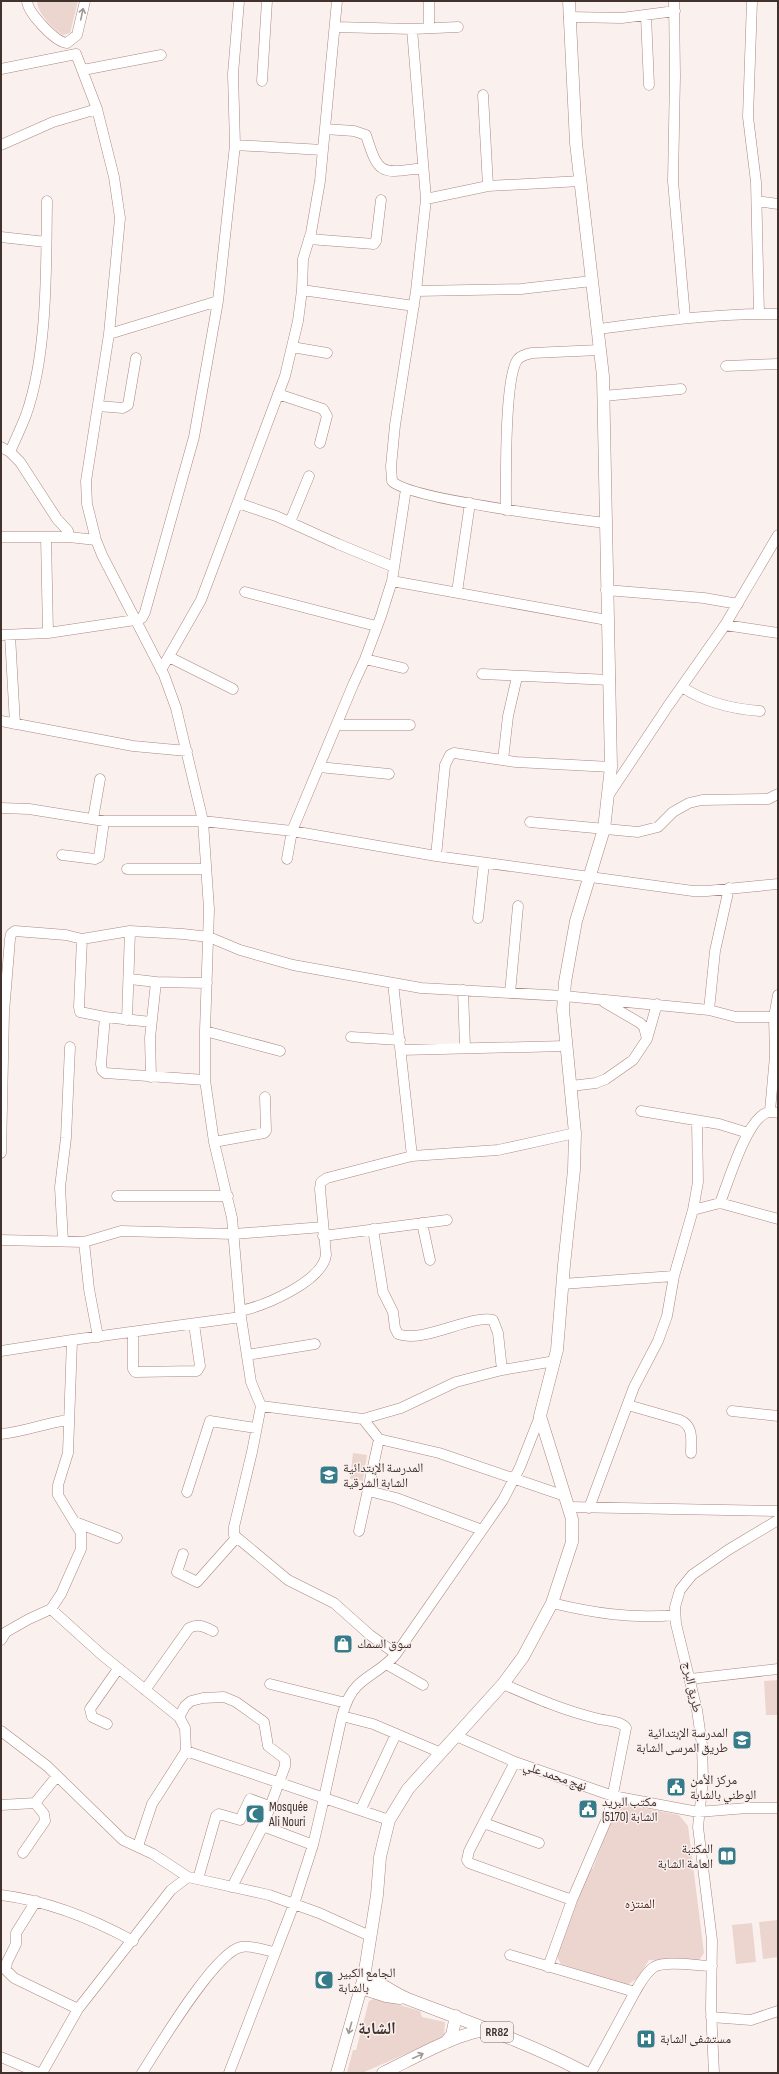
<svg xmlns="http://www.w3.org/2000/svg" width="779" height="2074" viewBox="0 0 779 2074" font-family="'Sofia Sans Condensed','Noto Naskh Arabic',sans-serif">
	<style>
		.green { fill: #ecd4cf }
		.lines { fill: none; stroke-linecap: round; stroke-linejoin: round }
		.minor-casing { stroke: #ad877e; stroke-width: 11 }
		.major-casing { stroke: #ad877e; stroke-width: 13 }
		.minor { stroke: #fff; stroke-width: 10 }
		.major { stroke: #fff; stroke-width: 12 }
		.oneway { stroke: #a09896 }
		.labels { text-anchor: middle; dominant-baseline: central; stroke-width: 3; stroke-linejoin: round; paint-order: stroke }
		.shield { fill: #faf1ef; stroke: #796b68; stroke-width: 1 }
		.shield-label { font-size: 12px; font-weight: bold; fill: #42322e }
		.poi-label { font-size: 13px; fill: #42322e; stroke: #faf1ef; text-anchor: start }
		.street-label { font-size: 13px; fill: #42322e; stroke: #faf1ef }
		.park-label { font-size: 13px; fill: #54251b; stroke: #faf1ef }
		.district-label { font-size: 17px; font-weight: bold; fill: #42322e; stroke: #faf1ef }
	</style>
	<rect width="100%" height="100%" fill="#faf1ef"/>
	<path class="green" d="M37 1H78L70 33 63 35C53 29 37 13 37 1Z
		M353 1453 367 1455 363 1481 350 1479Z
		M778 1680V1715H766L764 1681Z
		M624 1804 679 1815 688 1826 704 1953 700 1959 696 1962 649 1960 638 1978 627 1985 561 1964 557 1957 588 1872 593 1868 614 1812 618 1806Z
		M778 1920V1957L763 1959 759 1922Z
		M752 1923 756 1962 736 1964 732 1925Z
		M376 1998 420 2011 422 2017 445 2022 444 2037 362 2073H347L353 2050H356L369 2001Z"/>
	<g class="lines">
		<g class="minor-casing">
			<path id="minor" d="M27 1C28 13 55 42 67 43L77 35 85 1
				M429 1V28
				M674 1 675 76 673 181 685 317
				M752 1 748 117 756 182 759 314
				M646 16 649 85
				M569 17 622 18 675 11
				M335 27 412 29 458 27
				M412 29 426 199 416 291 395 425 391 466 392 481C408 499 573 519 605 523
				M1 69 76 54 97 109 114 177 120 218 109 334 86 481 87 504 96 540 102 555 164 675 176 708 203 821 209 909 205 1031V1080L214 1142 232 1218 240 1311 251 1382 261 1406 252 1452 234 1527V1535L288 1580 334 1603 370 1635 396 1654
				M83 70 161 55
				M262 81 267 1
				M483 95 488 186
				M325 129 354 131 366 135C379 177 382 173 423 168
				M1 145 53 122 97 109
				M235 145 323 150
				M426 199 488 186 581 181
				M757 201 778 204
				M1 237 46 242
				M309 239 374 244 376 241 381 200
				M302 290 414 306
				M416 291 521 289 592 281
				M599 329C659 321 718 313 778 314
				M109 334 218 301
				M292 347 327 353
				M726 366 778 364
				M278 394 323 409 327 416 320 443
				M603 396 681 389
				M98 406 123 408 128 405 136 358
				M1 447 10 452 20 462 57 519 68 531 69 537
				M10 452C15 440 21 428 26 415 48 353 46 267 47 201
				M238 503 276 516 338 544 394 567
				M506 510C506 483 504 376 518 359 522 355 527 354 532 353L600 350
				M290 522 309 476
				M1 537H69L96 540
				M46 537 48 633
				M392 581 607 620
				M606 590 704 598 738 604
				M245 592 376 626
				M457 592 470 503
				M725 625 778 633
				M1 635 48 633 135 620 142 618 145 612 194 437 218 301 235 145 233 74 239 1
				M10 635 15 724
				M169 657 233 689
				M365 659 403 668
				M161 670 201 600 285 376 298 321 302 290 303 259 311 233 320 181 337 1
				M482 674 610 680
				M682 687C706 703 732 709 760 711
				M1 721 133 746 187 751
				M337 725H410
				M503 760 508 716 517 677
				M319 767 389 774
				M608 796 668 706 725 625 778 535
				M1 808 29 809 104 821H203L292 831 436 856 693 891H707L778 884
				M93 819 100 779
				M530 822 638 832 658 827 673 812 689 803 702 800 768 799 778 794
				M62 855 95 859 99 857 104 821
				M436 856 445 765 450 755 454 753 516 762 611 767
				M287 859 292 831 353 685 365 659 381 616 392 581 406 489
				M127 869H206
				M478 918 484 863
				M82 939 130 931 183 934 209 937 240 950 293 965 421 988 564 996 709 1010 736 1017H774L775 1056 770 1111
				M130 979 156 982
				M393 983 412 1156
				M463 990 465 1047
				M510 993 518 906
				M604 1002 640 1023 644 1027 647 1039
				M709 1010 715 951 729 888
				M105 1017 151 1022
				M774 1017 778 995
				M127 1020 130 931
				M205 1031 280 1051
				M351 1037 400 1040
				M401 1050 566 1046
				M151 1077 150 1038 156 982 207 983
				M571 1086 596 1083 606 1079 633 1060 647 1039 657 1004
				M641 1111 719 1124 748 1133
				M214 1142 264 1133 266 1131 265 1097
				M1 1153 4 1012 10 939 11 934 15 931 66 935 82 939 79 1007 80 1012 105 1017 101 1064 102 1070 105 1073 205 1080
				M117 1196H228
				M720 1203C728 1183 746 1121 766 1113 770 1111 774 1112 778 1113
				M693 1210 720 1203 778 1219
				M422 1223 430 1260
				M373 1229 383 1292 393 1312 395 1328 398 1334C422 1344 472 1314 493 1320L498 1333 502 1370
				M323 1236 447 1220
				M1 1240 84 1242 121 1231 234 1234 323 1227
				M63 1241 60 1187 66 1138 70 1047
				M84 1242 89 1289 98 1337
				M562 1284 674 1276
				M240 1311C264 1306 322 1282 326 1255L320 1189 321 1182 327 1178 412 1156 498 1150 575 1133
				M133 1332V1369L135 1372 197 1371 200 1366 194 1324
				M1 1351 72 1340
				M247 1355 315 1344
				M628 1405 680 1420C694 1426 691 1440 691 1453
				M261 1406 363 1419 401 1408 456 1382 502 1370 555 1361
				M732 1411 778 1416
				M363 1419 379 1439 439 1453 565 1496
				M1 1434C24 1432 45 1423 68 1420
				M369 1491 396 1498 482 1530
				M187 1492 210 1421 256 1428
				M569 1507 778 1511
				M589 1508 634 1387 658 1341 667 1316 674 1276 693 1210 698 1182 697 1121
				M75 1522 117 1538
				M359 1531 379 1439
				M183 1554 177 1572 197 1582 236 1538
				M552 1603C593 1613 632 1619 675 1615
				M51 1609 102 1655 179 1717 185 1728 186 1751 389 1820
				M1 1640 6 1632 29 1619 51 1609 61 1594 81 1549V1533L58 1495V1485L68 1453 72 1340 241 1317
				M386 1664 423 1685
				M690 1679 778 1669
				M270 1684 346 1703
				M503 1684C533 1697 562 1710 595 1718 604 1721 621 1720 626 1728L609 1814 572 1900 548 1967
				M145 1690 189 1628C198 1623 205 1627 213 1631
				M342 1716 373 1724 439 1752
				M179 1717 185 1706 191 1701 203 1698 224 1697 236 1702 264 1722 268 1746 285 1759V1766L263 1826 232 1887
				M107 1724 92 1717 90 1709 118 1669
				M1 1731 47 1766 123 1840 153 1854 188 1877 269 1895 319 1913 370 1936
				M456 1736 515 1762 613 1796 698 1812 747 1808H778
				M515 1762 469 1851 467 1860 469 1863 572 1900
				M1 1805 35 1803 57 1776
				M361 1809 396 1734
				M484 1823 539 1843
				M263 1826 313 1845
				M138 1846 152 1804 186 1751
				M23 1853 45 1821 44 1814 35 1803
				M198 1879 216 1816 219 1814 240 1820 250 1799 269 1806
				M1 1895C49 1901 91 1918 133 1941
				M36 1901 16 1933V1944L7 1962 6 1970 14 1978 78 2009
				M510 1955 635 1992
				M711 2017 751 2020 778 2011
				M1 2057 39 2073
				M42 2073 78 2009 171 1890 188 1877
				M142 2073C158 2048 215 1952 241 1947 251 1945 264 1950 274 1952
				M229 2073 294 1904 313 1845 324 1798 342 1716C345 1705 349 1694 357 1686 369 1674 385 1668 396 1654L503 1500 520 1467 540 1416
				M591 2073 635 1992C640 1984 645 1973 654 1967 666 1960 698 1966 712 1966
				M714 2073 711 2009 712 1940 698 1827 703 1780 702 1745 697 1710 676 1624 675 1607 680 1590 692 1575 728 1550 778 1520"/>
		</g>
		<g class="major-casing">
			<path id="major" d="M364 1977C380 1981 392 1993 408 1999 468 2022 529 2043 586 2073
				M361 1988 386 1996 400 1998
				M445 2043 452 2035 456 2016
				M337 2073 364 1977 377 1895 380 1857 389 1820 408 1789 503 1684 523 1657 552 1603 572 1542V1519L540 1416 557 1350 564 1265 574 1170 575 1133 563 1010 565 982 576 921 604 829 611 767 603 376 576 143 569 1
				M383 2073C410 2060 460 2031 489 2030"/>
		</g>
		<use href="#minor" class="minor"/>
		<use href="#major" class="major"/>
	</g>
	<defs><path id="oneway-shaft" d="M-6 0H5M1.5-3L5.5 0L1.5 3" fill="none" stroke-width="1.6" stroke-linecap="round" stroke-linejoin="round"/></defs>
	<g class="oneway">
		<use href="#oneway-shaft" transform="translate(82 14) rotate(-78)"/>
		<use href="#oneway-shaft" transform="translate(350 2028) rotate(106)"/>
		<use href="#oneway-shaft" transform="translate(418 2056) rotate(-25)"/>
	</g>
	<defs>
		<g id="school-square" transform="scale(1)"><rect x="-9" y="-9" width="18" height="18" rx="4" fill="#367b89" stroke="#faf1ef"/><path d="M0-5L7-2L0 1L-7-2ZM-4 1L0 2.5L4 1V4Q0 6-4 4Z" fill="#fff"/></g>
		<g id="shop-square" transform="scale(1)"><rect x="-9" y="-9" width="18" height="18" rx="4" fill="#367b89" stroke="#faf1ef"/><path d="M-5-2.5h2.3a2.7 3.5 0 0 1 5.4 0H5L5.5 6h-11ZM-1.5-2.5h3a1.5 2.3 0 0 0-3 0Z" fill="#fff"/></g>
		<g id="civic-square" transform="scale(1)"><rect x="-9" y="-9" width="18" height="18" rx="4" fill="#367b89" stroke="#faf1ef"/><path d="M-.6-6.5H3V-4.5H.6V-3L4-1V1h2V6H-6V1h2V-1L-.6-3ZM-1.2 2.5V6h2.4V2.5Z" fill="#fff"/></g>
		<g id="mosque-square" transform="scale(1)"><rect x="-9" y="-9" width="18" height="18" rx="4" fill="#367b89" stroke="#faf1ef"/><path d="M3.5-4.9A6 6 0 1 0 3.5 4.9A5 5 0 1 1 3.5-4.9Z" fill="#fff"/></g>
		<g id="library-square" transform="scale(1)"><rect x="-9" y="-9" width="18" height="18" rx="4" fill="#367b89" stroke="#faf1ef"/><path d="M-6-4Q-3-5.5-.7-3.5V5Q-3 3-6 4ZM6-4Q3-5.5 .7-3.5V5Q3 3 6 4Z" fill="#fff"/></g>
		<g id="hospital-square" transform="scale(1)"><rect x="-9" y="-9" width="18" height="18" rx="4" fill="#367b89" stroke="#faf1ef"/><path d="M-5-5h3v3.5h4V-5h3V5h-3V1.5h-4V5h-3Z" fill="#fff"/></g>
	</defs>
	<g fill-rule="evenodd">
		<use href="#school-square" x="329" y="1475"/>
		<use href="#shop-square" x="343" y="1644"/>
		<use href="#school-square" x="742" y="1740"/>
		<use href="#civic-square" x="676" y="1787"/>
		<use href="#civic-square" x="588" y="1809"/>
		<use href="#mosque-square" x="255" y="1814"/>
		<use href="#library-square" x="727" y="1856"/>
		<use href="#mosque-square" x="324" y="1980"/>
		<use href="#hospital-square" x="646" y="2039"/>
	</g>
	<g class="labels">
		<rect class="shield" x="481" y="2022" width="32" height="20" rx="3"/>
		<g class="shield-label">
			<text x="497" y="2032">RR82</text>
		</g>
		<g class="poi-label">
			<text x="343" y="1468">المدرسة الإبتدائية<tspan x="343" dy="15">الشابة الشرقية</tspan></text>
			<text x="357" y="1644">سوق السمك</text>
			<text x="728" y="1733" text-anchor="end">المدرسة الإبتدائية<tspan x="728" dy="15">طريق المرسى الشابة</tspan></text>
			<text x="690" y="1780">مركز الأمن<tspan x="690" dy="15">الوطني بالشابة</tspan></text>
			<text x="602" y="1802">مكتب البريد<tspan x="602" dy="15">الشابة (5170)</tspan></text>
			<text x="269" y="1807">Mosquée<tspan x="269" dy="15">Ali Nouri</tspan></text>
			<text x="713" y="1849" text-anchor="end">المكتبة<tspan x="713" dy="15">العامة الشابة</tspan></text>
			<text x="338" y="1973">الجامع الكبير<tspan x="338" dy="15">بالشابة</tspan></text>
			<text x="660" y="2039">مستشفى الشابة</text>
		</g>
		<g class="street-label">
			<text transform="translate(692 1687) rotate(78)">طريق البرج</text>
			<text transform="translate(555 1776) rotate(19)">نهج محمد علي</text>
		</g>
		<g class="park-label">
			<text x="640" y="1904">المنتزه</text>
		</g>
		<g class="district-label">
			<text x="377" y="2029">الشابة</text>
		</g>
	</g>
	<rect width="779" height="2074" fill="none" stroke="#42322e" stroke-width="4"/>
</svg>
